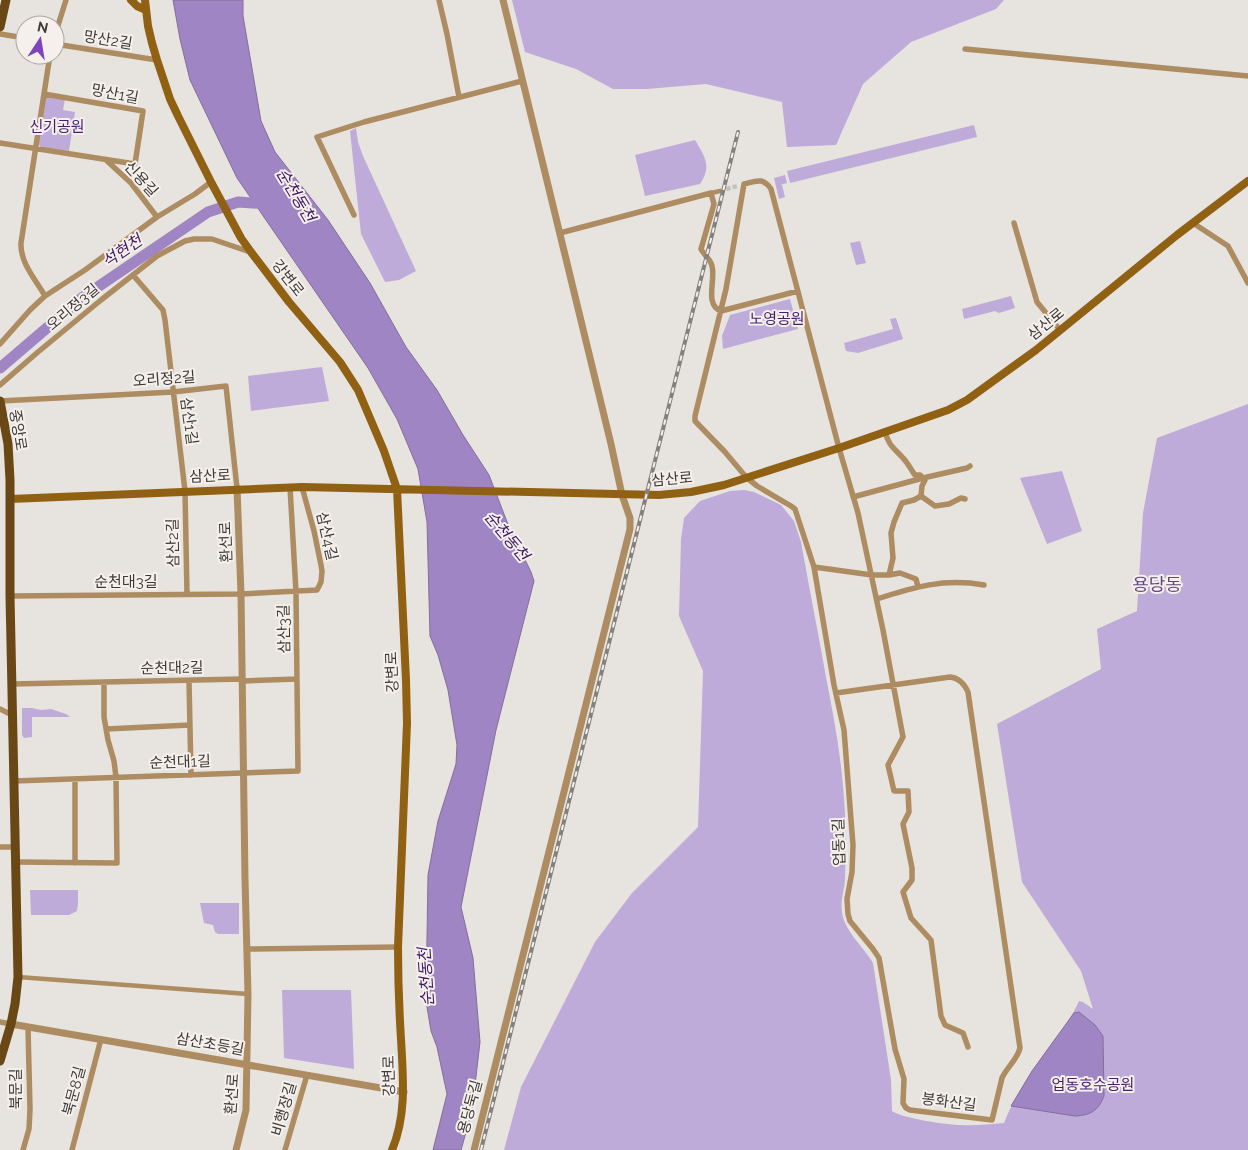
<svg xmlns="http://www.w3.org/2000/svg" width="1248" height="1150" viewBox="0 0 1248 1150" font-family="Raleway,'Noto Sans KR',sans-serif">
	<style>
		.green { fill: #beabd9 }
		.water { fill: #a085c4; stroke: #826f9a }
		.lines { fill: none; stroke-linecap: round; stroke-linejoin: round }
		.river { stroke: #a085c4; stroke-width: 11 }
		.pedestrian-tunnel { stroke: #c5c1bd; stroke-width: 4.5; stroke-dasharray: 4.5 2; stroke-linecap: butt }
		.pedestrian { stroke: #ad8c62; stroke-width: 4.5 }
		.minor { stroke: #ad8c62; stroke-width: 5.5 }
		.tertiary { stroke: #ad8c62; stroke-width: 7 }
		.secondary { stroke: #906013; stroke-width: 8 }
		.primary { stroke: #6a4816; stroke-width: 9 }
		.rail-casing { stroke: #84817d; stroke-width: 4 }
		.rail { stroke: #f5f0eb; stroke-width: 2; stroke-dasharray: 5.5; stroke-linecap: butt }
		.labels { text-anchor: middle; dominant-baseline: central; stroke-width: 4; stroke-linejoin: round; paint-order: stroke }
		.street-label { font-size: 15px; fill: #3d3b39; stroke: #f5f0eb }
		.park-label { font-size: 15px; fill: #451f6a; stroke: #f5f0eb }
		.water-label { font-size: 16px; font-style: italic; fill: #3e1762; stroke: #f5f0eb }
		.quarter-label { font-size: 18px; fill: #624783; stroke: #f5f0eb }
	</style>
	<rect width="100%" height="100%" fill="#e7e3de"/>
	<path class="green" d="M512 0H1004L996 9 911 42 863 84 836 145 787 147 782 102 706 84 647 89H613L576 69 525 52Z
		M45 96 65 99 63 110 75 112 69 151 40 147 38 141Z
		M974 125 977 137 790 183 787 171Z
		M356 128 358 142 363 156 416 271 399 280 385 282 361 234 350 131Z
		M695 140C705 157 712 166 700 184L645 196 635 155Z
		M785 175 787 183 780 185H782L785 197 779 199 774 178Z
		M860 241 866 263 856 265 850 243Z
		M1011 296 1015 308 999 313 995 311 964 319 962 309Z
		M790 299 798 329 723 349 722 336 730 315Z
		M896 318 903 339 858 353 846 351 844 343 893 329 890 319Z
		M322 367 329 401 251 411 248 376Z
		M1248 404V1150H504L521 1087 595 942 632 893 698 827 703 671 679 616 681 539 684 518 700 501 730 491 744 490 754 492 781 505 794 521 801 542C809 587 818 632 826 677 833 713 840 750 843 786 846 817 846 847 845 878 845 889 840 900 842 912 844 931 864 947 873 963L891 1080 892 1111C901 1118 947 1125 961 1125 975 1126 990 1124 1004 1123 1015 1094 1034 1069 1052 1043 1062 1030 1072 1017 1079 1001L1083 1002 1093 1009 1081 971 1022 882 997 724 1101 669 1097 629 1137 611 1143 513 1157 438Z
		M1062 471 1082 531 1047 544 1020 478Z
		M22 708H32L41 710 51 709 66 714 70 717H32V737L24 738 22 735Z
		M30 890H78V903L77 911 69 915H31Z
		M200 903H239V934H218L215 932 213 925 204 923Z
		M282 990H351L354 1069 284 1058Z"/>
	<path class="water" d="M173 0H243V16L261 121 275 152 328 220 370 283 406 347 437 390 463 435 489 475 509 527 531 572 534 581 496 730 461 907 473 958 480 1042 472 1111 461 1150H433L447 1094 437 1047 431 1031 426 1001 428 875 438 821 456 764 457 745 448 690 438 655 430 636 427 522 418 469 397 419 368 368 237 178 190 80 180 39Z
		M1079 1012 1095 1025 1103 1036 1104 1096C1098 1111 1091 1115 1075 1116L1011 1106 1032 1071 1074 1013Z"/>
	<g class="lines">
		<path class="river" d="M0 368 83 297 208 212 238 202 269 204"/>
		<path class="pedestrian-tunnel" d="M720 191 737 186"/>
		<path class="pedestrian" d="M711 193 720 191
			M18 977 248 994"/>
		<path class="minor" d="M439 0 447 34 459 97
			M0 34 25 38
			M55 35 66 0
			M55 44 157 60
			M965 49 1248 76
			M0 143 135 164 143 111 44 94
			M106 160 131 183 157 217
			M354 215 317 137 364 122 522 81
			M1014 223 1037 302 1060 330
			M1193 223 1228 246 1248 283
			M560 233 711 193 714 204 701 249C704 255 711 260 712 266 716 279 704 305 721 311L798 291
			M133 275 163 310 165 320 185 491 187 594
			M45 296C36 280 20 263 21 243L50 55
			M0 344 30 310 45 296 85 270 157 217 195 194 211 182
			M0 385 38 352 101 300 157 256 185 241 194 239H212L250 252
			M0 401 173 392 226 386 237 488
			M885 431C888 445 894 448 903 458 908 463 911 470 915 475H920L925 480 922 486 921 496 935 506 949 504 961 498 965 499
			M853 497 923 478 967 468 970 466
			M814 567 872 575H889L900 573 916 579 918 587
			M889 575 893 558 891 533 894 522 902 503 914 500 921 496
			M10 596 241 594 317 590 321 582 322 571 321 565 314 531 302 487
			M877 599C914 587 944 578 984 585
			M189 681 191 775
			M242 681 297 679
			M12 684 242 679
			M836 693 950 677C959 678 964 683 968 692L1020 1048C1017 1060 1007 1067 1002 1078L992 1120 910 1110 906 1108 903 1103 904 1079 895 1049 879 958 873 949 850 921 848 914 847 899 852 872 853 845 844 730 834 685 814 567 795 509 791 506 757 486 746 477 725 452 695 421V416L726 289 744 184C756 181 763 177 771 189L839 448 858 513 883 630 903 737 888 765 894 791H908L909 812 903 824 912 868V880L903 892 911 918 931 940 941 1016 945 1025 963 1033 968 1047
			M0 709 12 715
			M106 729 190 725
			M75 779V863
			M14 781 298 771 296 592 290 487
			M0 847H16
			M16 862 117 863 116 777 114 761 108 740 104 717V683
			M247 949 398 947
			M0 1022 11 1024
			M23 1150 29 1129 30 1109 28 1028
			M72 1150 101 1039
			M285 1150 307 1075"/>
		<path class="tertiary" d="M11 1024 404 1092
			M236 1150 246 1110 248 994 245 879 241 594 237 488
			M474 1150 630 529V518L622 495 611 444 503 0"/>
		<path class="secondary" d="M131 0 137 6 146 10
			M145 0 148 26 152 43 157 60 170 99 178 116 211 182 241 238 251 252 289 302 340 362 358 390 384 451 397 489 406 680 407 723 398 947C398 978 399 1008 401 1039 403 1077 407 1114 392 1150
			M10 499 302 487 659 495 691 492 724 485 839 448 948 410 967 400 1036 350 1177 235 1248 181"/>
		<path class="primary" d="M0 27 6 0
			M0 401 8 444 10 480V596L18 977 15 1004 11 1024 0 1061"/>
		<g class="rail-casing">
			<path id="rail" d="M481 1150 738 132"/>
		</g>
		<use href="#rail" class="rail"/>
	</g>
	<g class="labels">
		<g class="street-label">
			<text transform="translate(108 40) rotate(9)">망산2길</text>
			<text transform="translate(115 94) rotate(11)">망산1길</text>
			<text transform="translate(141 179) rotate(48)">신용길</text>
			<text transform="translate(288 278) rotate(52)">강변로</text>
			<text transform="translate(73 307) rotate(-40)">오리정3길</text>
			<text transform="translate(1046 324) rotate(-39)">삼산로</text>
			<text transform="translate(164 379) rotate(-4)">오리정2길</text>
			<text transform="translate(189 421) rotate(82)">삼산1길</text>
			<text transform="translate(18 430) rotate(81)">중앙로</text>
			<text transform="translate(210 476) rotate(-3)">삼산로</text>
			<text transform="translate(672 479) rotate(-5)">삼산로</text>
			<text transform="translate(327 536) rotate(77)">삼산4길</text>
			<text transform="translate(226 542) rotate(-92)">환선로</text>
			<text transform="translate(173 543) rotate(-91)">삼산2길</text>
			<text x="126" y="582">순천대3길</text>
			<text transform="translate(284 629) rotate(-91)">삼산3길</text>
			<text transform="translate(172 668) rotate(-1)">순천대2길</text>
			<text transform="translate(392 672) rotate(-92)">강변로</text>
			<text transform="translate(180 762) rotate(-2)">순천대1길</text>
			<text transform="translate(839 842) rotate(-92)">업동1길</text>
			<text transform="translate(210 1044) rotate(10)">삼산초등길</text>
			<text transform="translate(389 1076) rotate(-91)">강변로</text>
			<text transform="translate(16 1089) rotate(-91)">북문길</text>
			<text transform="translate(74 1091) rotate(-75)">북문8길</text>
			<text transform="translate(232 1094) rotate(-86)">환선로</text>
			<text transform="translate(949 1102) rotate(7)">봉화산길</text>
			<text transform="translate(470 1107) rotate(-75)">용당둑길</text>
			<text transform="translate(284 1109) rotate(-74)">비행장길</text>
		</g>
		<g class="park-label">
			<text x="57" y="127">신기공원</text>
			<text x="777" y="319">노영공원</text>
			<text x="1093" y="1085">업동호수공원</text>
		</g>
		<g class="water-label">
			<text transform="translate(296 195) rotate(59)">순천동천</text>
			<text transform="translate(122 251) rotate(-34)">석현천</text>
			<text transform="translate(507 536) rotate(50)">순천동천</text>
			<text transform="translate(426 977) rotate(-94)">순천동천</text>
		</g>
		<g class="quarter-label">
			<text x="1157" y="584">용당동</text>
		</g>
	</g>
	<g transform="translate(40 40) rotate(12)"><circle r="24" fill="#f5f0eb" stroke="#aba8a4"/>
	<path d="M0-4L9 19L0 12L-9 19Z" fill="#7f45bb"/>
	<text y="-8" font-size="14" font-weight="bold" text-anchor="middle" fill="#3d3b39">N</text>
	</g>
</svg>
